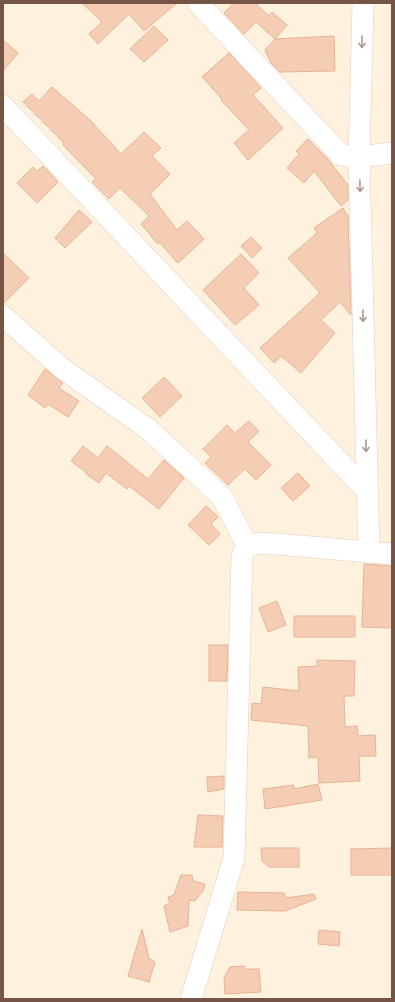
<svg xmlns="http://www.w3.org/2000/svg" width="395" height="1002" viewBox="0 0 395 1002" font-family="Ubuntu,sans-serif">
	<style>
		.building { fill: #f5cdb4; stroke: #e8b293 }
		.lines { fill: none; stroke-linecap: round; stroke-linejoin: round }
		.minor-casing { stroke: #e4cebd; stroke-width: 22 }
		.minor { stroke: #fff; stroke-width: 21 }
		.oneway { stroke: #ac998f }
	</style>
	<rect width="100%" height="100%" fill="#fef1de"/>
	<path class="building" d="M82 3H177L144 31 129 14 98 44 89 34 102 22Z
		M234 3H255L269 16 272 12 287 25 275 39 256 22 244 34 224 13Z
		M154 26 168 40 144 62 130 49Z
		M334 36 335 71 280 72 271 63 265 50 275 39Z
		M3 40 18 53 3 71Z
		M229 53 261 88 253 95 283 128 248 160 234 143 249 130 221 100 222 99 202 77Z
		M52 87 90 120 121 154 144 132 161 148 152 156 170 174 150 194 177 230 187 221 204 239 178 263 159 242 158 244 141 224 149 216 120 188 109 199 92 182 96 179 63 145 64 143 23 102 32 94 39 101Z
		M308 139 327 158 348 185V200L341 206 314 171 304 183 287 168 299 154 296 151Z
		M43 166 58 182 37 203 17 183 33 167 37 171Z
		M343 208 348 216 351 315 340 302 321 320 335 333 301 373 281 356 274 363 260 348 320 293 288 258 317 233 314 228Z
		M79 210 92 222 65 248 55 238Z
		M251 237 262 248 252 258 241 246Z
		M3 253 29 278 3 304Z
		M241 254 259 273 244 288 259 305 235 325 203 290Z
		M45 369 63 383 59 388 79 401 68 417 48 404 45 408 28 395Z
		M164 377 182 396 160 417 142 398Z
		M249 421 259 431 248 442 271 465 256 480 245 469 228 485 205 463 211 457 203 449 227 425 235 433Z
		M83 446 98 458 107 446 148 479 164 460 184 478 159 509 129 486 127 489 106 473 99 483 86 474 87 473 71 461Z
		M298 473 310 486 293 501 281 488Z
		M206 506 218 517 211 524 220 534 209 545 188 525Z
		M364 564 392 566V628L362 627Z
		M277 601 286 625 268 632 259 608Z
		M294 616H355V637H294Z
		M209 645H228L227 681H209Z
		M317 660 355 661 354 696H344L345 727 357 726 358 736 375 735 376 756H359L360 781 319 783 318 757 309 758 308 726 251 720 252 703 261 704 263 687 299 691 298 667 317 666Z
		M224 776V789L208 792 207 777Z
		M318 784 322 800 265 809 263 789 294 785V789Z
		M198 815 223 816 222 847H194Z
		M261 848H299V867H269L262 861Z
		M392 848V875H351V849Z
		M181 875H192L193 881 205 884 203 891 195 901 189 900 188 926 170 932 164 906 170 903 168 897 174 895Z
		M238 892 284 893 286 898 314 894 316 899 285 911 237 910Z
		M142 929 149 958 155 962 149 982 128 976Z
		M319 930 340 932 339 946 318 944Z
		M244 966 245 969H259L261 992 225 994 224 978 230 967Z"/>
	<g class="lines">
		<g class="minor-casing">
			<path id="minor" d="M198 3 341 155 359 157 392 153
				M363 3 359 157 369 552
				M3 106 367 491
				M3 316 63 369 148 429 222 497 247 545
				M247 545 265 543 392 554
				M191 999 234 858 242 556 247 545"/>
		</g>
		<use href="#minor" class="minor"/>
	</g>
	<defs><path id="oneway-shaft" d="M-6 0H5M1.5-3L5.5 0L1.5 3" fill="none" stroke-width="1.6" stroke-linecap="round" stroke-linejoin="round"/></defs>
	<g class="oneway">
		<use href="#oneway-shaft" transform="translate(362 42) rotate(91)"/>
		<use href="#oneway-shaft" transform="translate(360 186) rotate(89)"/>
		<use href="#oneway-shaft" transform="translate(363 316) rotate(89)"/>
		<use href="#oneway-shaft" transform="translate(366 446) rotate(89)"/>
	</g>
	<rect width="395" height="1002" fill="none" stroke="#755545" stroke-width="8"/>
</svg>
